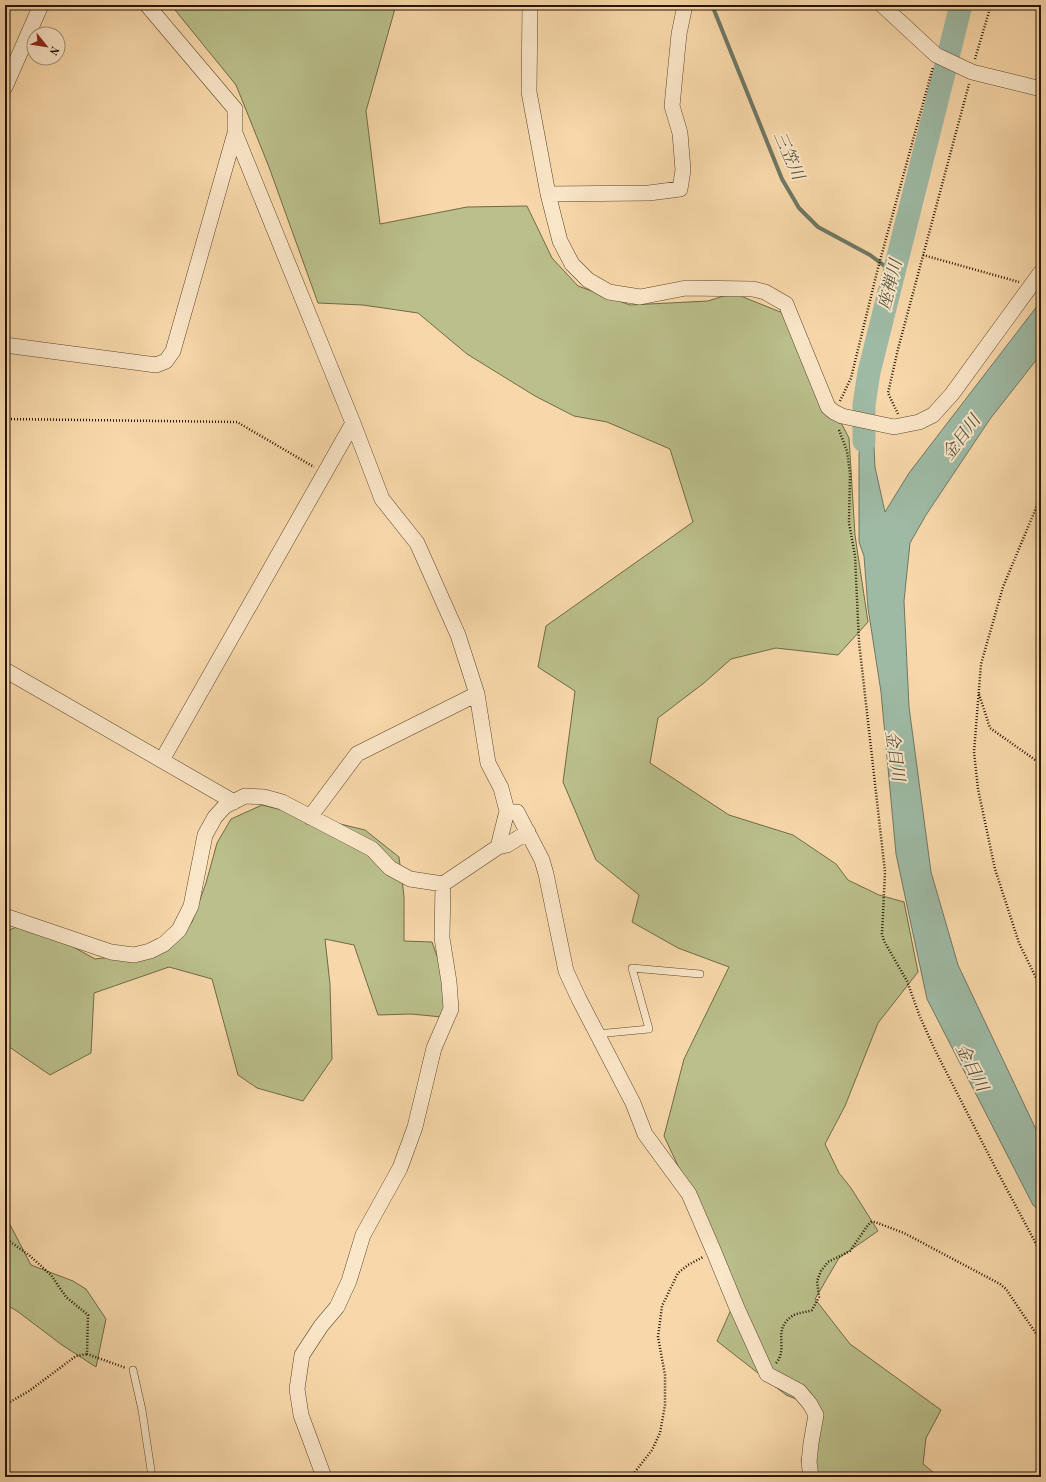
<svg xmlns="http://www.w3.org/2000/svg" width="1046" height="1482" viewBox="0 0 1046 1482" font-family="'Old Standard TT','Noto Serif JP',serif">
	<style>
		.green { fill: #babf8b; stroke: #706a46 }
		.water { fill: #9ebaa5; stroke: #6e7864 }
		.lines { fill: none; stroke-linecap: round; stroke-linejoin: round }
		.stream { stroke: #6e7864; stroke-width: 4 }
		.river { stroke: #9ebaa5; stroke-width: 23 }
		.service-casing { stroke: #5b462c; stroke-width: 8 }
		.minor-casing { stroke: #5b462c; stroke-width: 16 }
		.path { stroke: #271502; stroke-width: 2.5; stroke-dasharray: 1 2; stroke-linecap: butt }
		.service { stroke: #fae6c8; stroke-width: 7 }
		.minor { stroke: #fae6c8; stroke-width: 15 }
		.labels { text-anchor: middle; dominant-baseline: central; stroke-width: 4; stroke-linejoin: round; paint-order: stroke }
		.water-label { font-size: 17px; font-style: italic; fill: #514f3b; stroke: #fae6c8 }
	</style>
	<rect width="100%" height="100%" fill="#f8d8aa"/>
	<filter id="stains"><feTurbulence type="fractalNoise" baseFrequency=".005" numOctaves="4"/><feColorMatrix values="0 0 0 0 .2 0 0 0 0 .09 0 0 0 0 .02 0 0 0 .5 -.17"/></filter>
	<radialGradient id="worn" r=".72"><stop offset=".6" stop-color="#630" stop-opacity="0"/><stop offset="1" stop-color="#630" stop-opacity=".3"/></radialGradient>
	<path class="green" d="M171 5H396L366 111 380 224 467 207 527 206 552 258 578 286 630 305 708 301 733 293 783 313 849 438 855 535 868 622 838 655 776 648 731 659 704 683 658 718 650 763 729 815 793 835 836 864 848 880 879 895 904 902 918 972 878 1023 845 1106 825 1144 839 1173 851 1188 878 1231 839 1258 815 1299 850 1344 941 1410 926 1438 923 1464 939 1477H809L801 1461 821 1409 786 1395 717 1341 738 1294 664 1136 684 1059 729 967 678 948 632 922 639 895 596 860 563 782 575 691 538 667 546 626 693 522 670 449 607 422 574 416 535 396 467 354 418 313 363 305 318 303 269 167 236 85Z
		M262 805 365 830 399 857 404 896V941L432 942 451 996 442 1017 411 1014 378 1015 354 945 325 939 330 984 332 1059 303 1101 257 1088 238 1075 212 979 169 967 94 993 91 1053 50 1075 5 1044V932L28 922 95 959 169 950 192 922 206 883 217 843 231 819Z
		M5 1215 31 1265 73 1281 86 1289 106 1319 96 1367 62 1345 17 1311 5 1304Z"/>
	<path class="water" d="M1041 301V354L990 419 926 515 910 543 904 601 909 707 931 872 958 965 1041 1140V1213L1033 1205 927 999 896 854 881 692 868 608 864 556 859 542V455L865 395 870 368 875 467 885 512 909 473Z"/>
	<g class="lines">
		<path class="stream" d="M712 5 782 179 799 208 818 227 870 255 894 273"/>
		<path class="river" d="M864 441V405L869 372 961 5"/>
		<g class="service-casing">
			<path id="service" d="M597 1034 649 1029 632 968 700 974
				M133 1370 142 1410 152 1477"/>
		</g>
		<g class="minor-casing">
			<path id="minor" d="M530 5 529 92 548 194 560 241 572 264 588 280 609 292 640 297 686 288 753 289 765 292 786 304 828 407 834 412 842 416 894 427 919 422 933 415 952 394 1041 272
				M882 5 936 55 972 72 1041 89
				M5 87 41 5
				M548 194 649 193 680 189 683 170 680 133 672 106 679 34 685 5
				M5 345 156 365 166 361 173 351 235 133V109L147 5
				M5 670 234 802
				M162 760 353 423
				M507 811 517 812 542 860 546 874 566 971 579 999 633 1103 645 1134 689 1194 714 1252 737 1308 767 1374 799 1391 810 1404 816 1415 811 1443 809 1462 811 1477
				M310 817 357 754 477 694
				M498 847 507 845 528 832
				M5 916 111 952 134 955 150 951 164 944 179 930 191 906 205 835 215 817 225 806 245 796 264 797 282 802 372 849 390 868 410 879 443 884 498 847 507 811 501 788 488 763 477 694 458 635 417 543 382 499 353 423 235 133
				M324 1477 301 1415 297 1389 302 1355 321 1326 337 1307 349 1281 363 1235 400 1168 415 1127 434 1048 451 1009 449 982 442 938 443 884"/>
		</g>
		<path class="path" d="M975 59 991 5
			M923 255 1019 282
			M840 401 851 378 878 268 933 67
			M898 414 888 393 898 349 969 84
			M5 419 237 422 314 467
			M839 430 847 451 850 474 849 523 855 556 859 642 885 872 882 934 884 941 907 981 920 1017 936 1052 996 1169 1041 1253
			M1041 496 1003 587 981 664 974 752 978 789 995 869 1019 943 1041 988
			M979 694 990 728 1041 764
			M5 1238 30 1256 51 1275 66 1297 88 1315 87 1354 126 1368
			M776 1363C789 1348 772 1331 791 1317 797 1312 805 1313 812 1310L819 1297 817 1281 821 1271 828 1262 850 1251 868 1225 871 1222H875L904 1233 1000 1284 1006 1289 1041 1341
			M5 1405 29 1391 76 1356 87 1354
			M631 1477 652 1450 660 1433 665 1405V1375L658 1337 662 1306 678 1273 688 1265 703 1257"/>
		<use href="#service" class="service"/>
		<use href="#minor" class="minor"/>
	</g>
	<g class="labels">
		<g class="water-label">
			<text transform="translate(788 156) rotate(66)">三笠川</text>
			<text transform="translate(891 285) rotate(-76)">座禅川</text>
			<text transform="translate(962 438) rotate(-53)">金目川</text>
			<text transform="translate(894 756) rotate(82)">金目川</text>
			<text transform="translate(971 1068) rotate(63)">金目川</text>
		</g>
	</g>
	<rect width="1046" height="1482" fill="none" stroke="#f8d8aa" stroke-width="20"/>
	<rect x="6" y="6" width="1034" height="1470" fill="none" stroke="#271502" stroke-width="2"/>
	<rect x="10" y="10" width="1026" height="1462" fill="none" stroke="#271502"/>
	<g transform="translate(46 46) rotate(120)"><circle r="19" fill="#fae6c8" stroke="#a69279"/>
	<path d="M0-3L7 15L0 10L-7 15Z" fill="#8f2418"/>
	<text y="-6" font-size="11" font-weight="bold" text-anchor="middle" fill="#271502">N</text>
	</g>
	<rect width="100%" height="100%" filter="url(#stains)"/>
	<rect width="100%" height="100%" fill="url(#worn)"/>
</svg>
